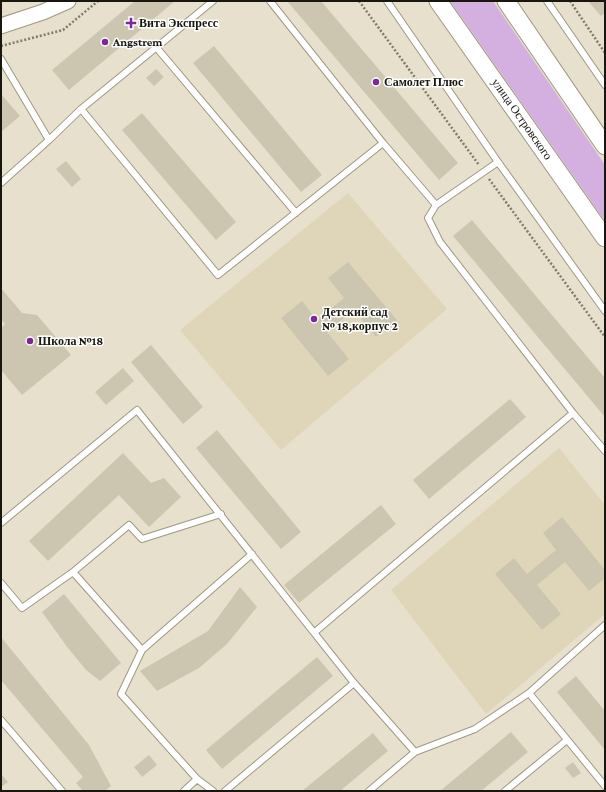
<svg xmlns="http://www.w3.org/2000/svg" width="606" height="792" viewBox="0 0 606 792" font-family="'Crimson Pro',serif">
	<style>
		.built { fill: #dfd6ba }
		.green { fill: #d3b0e0 }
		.building { fill: #ccc6b1 }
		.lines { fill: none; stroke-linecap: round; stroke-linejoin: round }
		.service-casing { stroke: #9f9885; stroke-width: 8 }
		.tertiary-casing { stroke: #9f9885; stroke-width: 17 }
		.secondary-casing { stroke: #9f9885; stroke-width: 19 }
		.path { stroke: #7f7b6d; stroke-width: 2.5; stroke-dasharray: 2 2; stroke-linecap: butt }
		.service { stroke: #fff; stroke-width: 6 }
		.tertiary { stroke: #fff; stroke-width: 15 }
		.secondary { stroke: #fff; stroke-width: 17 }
		.poi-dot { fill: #7d2897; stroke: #fff; stroke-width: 1.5 }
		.labels { text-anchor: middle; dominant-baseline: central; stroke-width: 3; stroke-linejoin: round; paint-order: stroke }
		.poi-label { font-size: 12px; font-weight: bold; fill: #18160e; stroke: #fff; text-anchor: start }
		.street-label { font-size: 12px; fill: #18160e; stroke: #fff }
	</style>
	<rect width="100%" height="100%" fill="#e7e0cc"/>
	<path class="built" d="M348 193 447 309 281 450 180 330Z
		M559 448 605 505V614L486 714 391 590Z"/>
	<path class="green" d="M450 1H493L605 165V221Z"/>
	<path class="building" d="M135 1H175L69 90 52 70Z
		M287 1H321L458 163 439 180Z
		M588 1H605V13L601 16Z
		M214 46 322 175 301 192 193 63Z
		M156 69 164 77 154 86 146 78Z
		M1 94 20 116 1 132Z
		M142 113 236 222 216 240 122 130Z
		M66 161 81 179 72 187 56 169Z
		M472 220 605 378V417L453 236Z
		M348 262 397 320 376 337 354 310 327 332 349 359 328 376 281 318 302 301 317 320 344 298 328 278Z
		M1 288 22 313 37 315 71 355 22 395 1 370V328L5 324 1 319Z
		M151 345 203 407 183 424 131 362Z
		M123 368 134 381 106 405 95 392Z
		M510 399 526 417 429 499 413 480Z
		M217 430 301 532 281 549 196 448Z
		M123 453 151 483 164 478 181 497 149 527 119 495 48 561 29 541Z
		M381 505 396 524 299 603 284 585Z
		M562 517 605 570V578L589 591 565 562 537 585 561 614 542 630 495 574 514 558 527 574 556 550 543 533Z
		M240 587 257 607 227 644 199 668 157 691 140 671 208 631Z
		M64 594 121 663 100 681 86 670 68 648 42 612Z
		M1 637 89 745 111 786 105 791H83L76 783 83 777 1 680Z
		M317 657 333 676 222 769 206 750Z
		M576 676 605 711V750L557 692Z
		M511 732 528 752 481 791H440Z
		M373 733 388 751 340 791H302Z
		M149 755 157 765 142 777 134 767Z
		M573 762 581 773 573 778 565 768Z
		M1 774 8 782 1 787Z"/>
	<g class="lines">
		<g class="service-casing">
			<path id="service" d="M270 1 383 143 436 205 428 218 440 242 573 413
				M387 1 498 162 605 311
				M547 1 605 85
				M156 47 296 213
				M1 59 49 140 81 109 218 275 383 143
				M81 109 213 1
				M1 183 49 140
				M436 205 498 162
				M221 514 142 539 129 525 73 572 142 650 252 554
				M1 523 137 410 354 683 415 752 475 729 529 693 605 786
				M1 583 22 608 73 572
				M315 632 573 413 605 451
				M142 650 121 694 197 779 213 791
				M529 693 605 625
				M1 720 62 791
				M184 791 197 779
				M225 791 354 683
				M369 791 415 752
				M505 791 567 740"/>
		</g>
		<g class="tertiary-casing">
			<path id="tertiary" d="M1 26 43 12 68 1"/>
		</g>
		<g class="secondary-casing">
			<path id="secondary" d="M438 1 605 238
				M506 1 605 146"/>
		</g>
		<path class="path" d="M359 1 479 165
			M570 1 605 53
			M1 46 63 30 98 1
			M489 179 605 337"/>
		<use href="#service" class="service"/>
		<use href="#tertiary" class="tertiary"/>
		<use href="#secondary" class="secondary"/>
	</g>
	<g class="poi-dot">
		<path d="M129 17h4v4h4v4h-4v4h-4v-4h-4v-4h4z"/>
		<circle cx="105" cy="42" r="4"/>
		<circle cx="376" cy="82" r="4"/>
		<circle cx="314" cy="319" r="4"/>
		<circle cx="30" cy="341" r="4"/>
	</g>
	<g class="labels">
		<g class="poi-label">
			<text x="139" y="23">Вита Экспресс</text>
			<text x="113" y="42">Angstrem</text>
			<text x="384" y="82">Самолет Плюс</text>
			<text x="322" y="312">Детский сад<tspan x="322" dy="14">№ 18,корпус 2</tspan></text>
			<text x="38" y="341">Школа №18</text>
		</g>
		<g class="street-label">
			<text transform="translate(522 119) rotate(55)">улица Островского</text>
		</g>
	</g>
	<rect width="606" height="792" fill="none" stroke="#18160e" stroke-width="4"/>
</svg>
